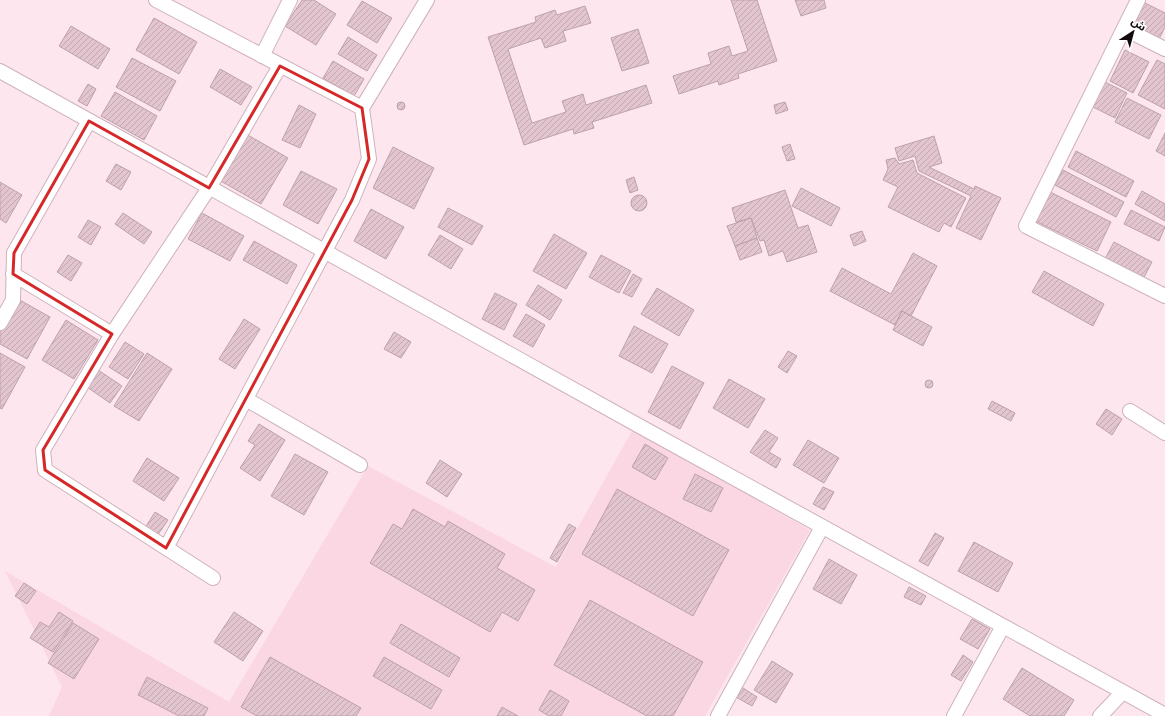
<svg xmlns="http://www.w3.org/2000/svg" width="1165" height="716" viewBox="0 0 1165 716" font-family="'PT Sans Narrow','Noto Sans Arabic',sans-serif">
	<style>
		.built { fill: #fbd6e3 }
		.building { fill: url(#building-hatch); stroke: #bda1ab }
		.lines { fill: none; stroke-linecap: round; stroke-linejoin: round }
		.minor-casing { stroke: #ceb2bc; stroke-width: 16 }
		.minor { stroke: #fff; stroke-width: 14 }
		.marked { fill: none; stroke: #d62828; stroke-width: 3; stroke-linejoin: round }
	</style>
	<defs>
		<pattern id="building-hatch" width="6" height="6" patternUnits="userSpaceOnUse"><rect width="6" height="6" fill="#e2c5cf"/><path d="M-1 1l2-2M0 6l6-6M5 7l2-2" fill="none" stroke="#c1a8b1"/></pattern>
	</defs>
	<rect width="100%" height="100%" fill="#fde6ee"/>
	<path class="built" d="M633 429 810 530 705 716H49L62 687 5 571 229 702 368 466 556 567Z"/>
	<path class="building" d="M302 0H314L336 14 316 45 285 26Z
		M731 0H757L777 61 738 74 739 78 719 85 718 81 679 94 673 76 711 64 708 53 729 46 732 56 748 51Z
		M795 0H824L826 8 801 16Z
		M362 1 392 18 377 43 347 25Z
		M1141 1 1165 13V27L1158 41 1129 26Z
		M585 6 591 23 563 31 566 41 545 48 541 38 508 49 532 123 566 112 562 101 583 94 586 105 646 85 652 103 592 122 594 128 574 134 573 129 524 145 488 37 536 22 535 17 555 10 557 15Z
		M154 18 197 42 179 74 136 50Z
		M71 26 110 49 98 69 59 46Z
		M638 29 649 63 622 71 611 38Z
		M348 37 377 55 367 71 338 54Z
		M1125 50 1149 62 1133 93 1110 81Z
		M132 58 176 81 160 111 116 87Z
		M1157 60 1165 64V109L1138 95Z
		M333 61 364 79 354 96 323 78Z
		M220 69 252 87 241 105 210 87Z
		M1103 81 1127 93 1115 118 1091 106Z
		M88 84 96 89 87 106 78 101Z
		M115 92 157 116 144 140 101 116Z
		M1127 98 1161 115 1149 139 1115 122Z
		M397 106a4 4 0 1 1 8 0a4 4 0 1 1-8 0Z
		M785 102 788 110 776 114 774 105Z
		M299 105 316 114 300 148 282 140Z
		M1165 133V156L1156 151Z
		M246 134 288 158 261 204 219 180Z
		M934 136 942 163 929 167 974 189 975 186 1001 198 981 240 956 228 971 196 919 171 915 156 899 161 895 148Z
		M790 144 795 159 787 161 782 147Z
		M393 147 434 168 414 209 373 188Z
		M1076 151 1134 181 1126 197 1068 167Z
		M895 158 899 164 913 160 917 173 966 198 951 227 944 223 939 232 888 207 898 187 883 180 888 169 886 160Z
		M116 164 131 172 121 190 106 181Z
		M1063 170 1124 202 1116 217 1055 185Z
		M301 171 337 189 318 224 283 205Z
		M634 177 638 190 630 193 626 180Z
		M0 182 22 195 6 223 0 219Z
		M801 188 840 208 831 226 792 206Z
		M785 190 798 228 808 225 817 252 787 262 783 251 769 256 764 240 760 241 751 218 736 222 732 208Z
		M1048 191 1111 222 1097 251 1033 220Z
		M1142 191 1165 204V221L1135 204Z
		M631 203a8 8 0 1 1 16 0a8 8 0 1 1-16 0Z
		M448 208 483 226 472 245 438 227Z
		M371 209 404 227 386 259 354 241Z
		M1131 210 1165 227 1159 241 1124 224Z
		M123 213 152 232 144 244 115 224Z
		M202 213 244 236 230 261 188 239Z
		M751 218 757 238 735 246 727 226Z
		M88 220 101 227 91 245 78 237Z
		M862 231 866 241 854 246 850 235Z
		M554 234 587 253 566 289 533 271Z
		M440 235 463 249 451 269 428 255Z
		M757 238 762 252 740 260 735 246Z
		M254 241 297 265 287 284 243 260Z
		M1114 242 1152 262 1143 279 1105 259Z
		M913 253 937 266 911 316 902 311 895 325 830 291 842 268 891 294Z
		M68 255 82 263 71 281 57 272Z
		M601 255 631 271 619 293 589 277Z
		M1044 271 1104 304 1093 326 1032 292Z
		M633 274 642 279 632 297 623 293Z
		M538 285 562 300 550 320 526 305Z
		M657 288 694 310 679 336 641 314Z
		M495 293 517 304 504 330 482 319Z
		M18 299 50 317 27 359 0 344V331Z
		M902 311 932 327 923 346 893 330Z
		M526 314 545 325 533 347 513 336Z
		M244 319 260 329 235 369 219 359Z
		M66 320 98 340 74 379 42 360Z
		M634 326 668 344 652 373 619 356Z
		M394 332 411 342 401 358 384 349Z
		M125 342 144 354 128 379 109 367Z
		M788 351 797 356 787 373 778 367Z
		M0 353 25 367 2 409 0 408Z
		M147 353 172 369 139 421 114 406Z
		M672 366 704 383 680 429 648 412Z
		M98 370 122 386 110 403 87 387Z
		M729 379 765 399 748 428 713 408Z
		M925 384a4 4 0 1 1 8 0a4 4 0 1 1-8 0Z
		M992 401 1015 413 1011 421 988 409Z
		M1106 409 1122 419 1112 435 1096 424Z
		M259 424 285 440 260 481 240 468 255 445 248 441Z
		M765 430 778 438 769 452 781 459 776 468 750 452Z
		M808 440 839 458 824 483 793 465Z
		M645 444 668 458 655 480 632 467Z
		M295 454 328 472 304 515 271 496Z
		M147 458 179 478 164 501 133 481Z
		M440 460 462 474 447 497 426 483Z
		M695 474 723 488 711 512 683 499Z
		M823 487 834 492 824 510 813 504Z
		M617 489 729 550 693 616 582 554Z
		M413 509 445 527 448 521 505 554 497 568 535 590 518 621 502 612 490 632 370 563 393 524 402 529Z
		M155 512 168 520 157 536 145 528Z
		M569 524 576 528 557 562 550 558Z
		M935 533 944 538 928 566 919 561Z
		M974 542 1013 563 998 592 958 571Z
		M829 559 857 575 841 604 813 589Z
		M24 583 36 591 27 604 15 596Z
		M909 587 926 596 921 605 904 597Z
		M590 600 703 662 673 716H647L554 665Z
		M59 612 73 621 53 652 30 638 40 622 49 627Z
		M234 612 263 631 243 661 214 642Z
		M972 619 990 629 978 649 960 639Z
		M73 623 99 639 74 679 48 663Z
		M401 624 460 658 449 677 390 643Z
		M963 655 973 662 961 681 951 675Z
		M270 657 361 708 356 716H257L241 707Z
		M384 657 442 690 431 709 373 676Z
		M772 661 793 674 776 703 754 690Z
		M1022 668 1074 700 1064 716H1030L1003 699Z
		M147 677 208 708 204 716H179L138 695Z
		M740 686 757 697 752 706 734 696Z
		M550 690 569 701 561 716H549L539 710Z
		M502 707 518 716H497Z"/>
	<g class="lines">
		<g class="minor-casing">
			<path id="minor" d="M156 0 362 108
				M1138 0 1026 226 1165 296
				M1125 29 1165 49
				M262 56 290 0
				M0 71 643 428 1165 715
				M13 274 112 334
				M0 323 13 300 14 253 89 121
				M246 399 360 465
				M1130 411 1165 433
				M166 548 352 200 369 159 362 108 427 0
				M213 578 45 470 43 450 112 334 209 188 280 66
				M718 716 822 527
				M954 716 1003 626
				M1100 716 1123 692"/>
		</g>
		<use href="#minor" class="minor"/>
	</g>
	<path class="marked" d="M280 66 362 108 369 159 352 200 166 548 45 470 43 450 112 334 13 274 14 253 89 121 209 188Z"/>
	<g transform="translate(1133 32) rotate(36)" stroke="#ffffff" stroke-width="3" paint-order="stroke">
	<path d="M0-3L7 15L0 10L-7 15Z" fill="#140b0e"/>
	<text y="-6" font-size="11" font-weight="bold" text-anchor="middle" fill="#140b0e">ش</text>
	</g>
</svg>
